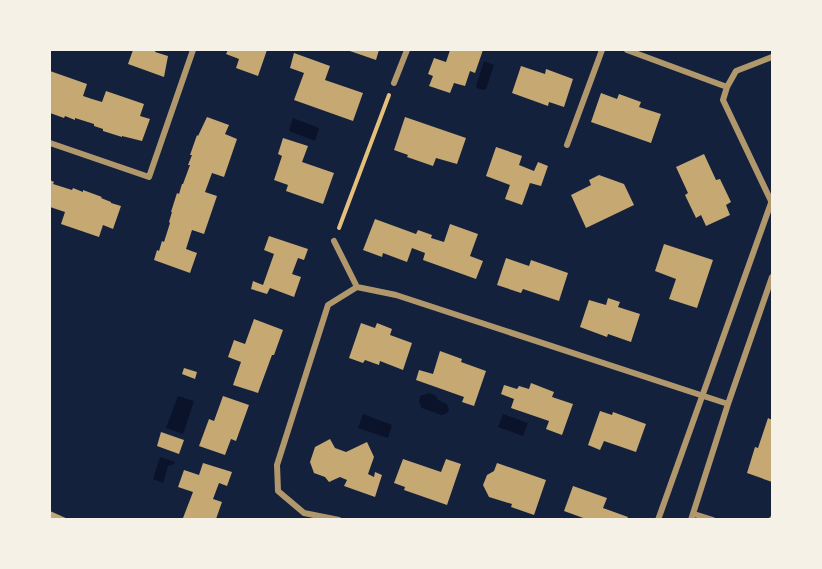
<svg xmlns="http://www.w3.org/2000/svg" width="822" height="569" viewBox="0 0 822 569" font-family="'Times New Roman',serif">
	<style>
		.water { fill: #0b132b }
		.building { fill: #c6a872 }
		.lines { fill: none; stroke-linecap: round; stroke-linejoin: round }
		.path { stroke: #e5c07b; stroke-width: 4 }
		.minor { stroke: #b1986c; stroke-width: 6 }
	</style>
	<rect width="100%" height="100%" fill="#14213d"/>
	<path class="water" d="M484 61 494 65 486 89 483 90 477 88 476 86Z
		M293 118 319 128 315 141 289 131Z
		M429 393 436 396 438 400 447 404 449 410 446 414 441 415 422 408 419 402 420 396Z
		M178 396 194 401 183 434 166 428Z
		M363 414 392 425 388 438 358 428Z
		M503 414 528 423 523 436 498 427Z
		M160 457 175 462 174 464 168 466 163 483 153 479Z"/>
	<path class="building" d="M133 50H156L155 52 168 56 164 77 128 64Z
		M228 50H267L258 76 236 68 239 59 226 54Z
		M347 50H379L376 60Z
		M450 50H483L475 73 470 71 465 86 454 83 450 93 429 86 433 76 428 74 434 58 446 62Z
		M294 53 330 66 325 80 363 93 353 121 294 100 304 73 290 68Z
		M521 66 545 74 546 69 573 79 564 107 549 102 548 106 512 93Z
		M50 71 87 84 83 96 92 99 102 102 106 91 144 104 140 116 150 119 142 141 122 136V137L103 131V129L94 126V124L75 118V120L65 116 64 118 50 113Z
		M601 93 617 99 619 94 641 102 639 107 661 114 651 143 591 122Z
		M207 117 229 125 225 134 237 139 224 177 212 173 205 192 217 196 204 234 192 230 186 249 197 253 190 273 154 260 157 250 159 251 162 241 164 242 170 223 169 222 172 212H171L177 193 179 194 182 184H183L190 165H188L192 155H190L197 135 198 136Z
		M405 117 466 138 457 164 436 158 433 166 407 157 408 155 394 150Z
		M283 138 308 146 302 162 334 173 323 204 286 191 288 185 274 180 282 156 278 154Z
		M496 147 522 156 519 165 534 171 538 162 548 166 541 186 530 183 522 205 505 199 510 185 486 176Z
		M704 154 716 180 720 179 731 202 726 205 730 215 706 226 701 215 696 218 685 195 688 193 676 167Z
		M599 175 624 184 634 205 586 228 571 195 591 185 589 180Z
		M50 180 54 182 53 184 72 190 73 188 83 192V190L102 197 101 198 111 202V203L121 206 113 229 103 225 99 237 61 224 65 212 50 207Z
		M375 219 416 234 418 230 432 235 431 238 444 242 450 224 478 234 470 256 483 261 476 279 423 260 425 253 412 248 407 262 383 253 382 257 363 250Z
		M269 236 308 249 304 260 298 258 292 274 301 277 294 297 270 288 267 294 251 289 253 281 263 285 274 254 264 250Z
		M664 244 713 260 697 308 669 299 676 279 655 271Z
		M506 258 529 266 531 260 568 273 559 301 523 289 521 293 497 285Z
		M608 298 620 302 618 307 640 314 631 342 608 334 607 337 580 327 589 300 606 305Z
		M254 319 283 330 274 355H272L258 393 233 385 241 362 228 357 234 340 245 344Z
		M361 323 375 328 377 323 392 329 390 335 412 343 403 370 380 361 379 365 365 360 363 363 349 358Z
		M440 351 462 359 461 362 486 371 474 406 462 402 464 397 416 380 419 370 433 374Z
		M184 368 197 372 195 379 182 374Z
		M531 383 554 392 552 397 573 404 562 435 546 429 549 421 511 408 514 399 501 394 504 385 517 389 519 386 529 389Z
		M223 396 249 405 236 441 231 439 225 455 199 446 209 419 214 421Z
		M600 411 612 415 613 412 646 424 636 452 604 441 600 450 588 445Z
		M768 418 772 420V482L747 473 755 447 758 448Z
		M161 432 184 440 179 454 157 446Z
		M330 439 335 448 346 452 367 442 374 457 368 474 374 477 375 472 382 475 375 497 344 486 347 480 340 477 329 482 325 477 314 473 310 462 315 447Z
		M403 459 441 472 446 459 461 464 447 505 404 490 405 487 394 483Z
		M203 463 232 472 227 486 219 483 213 499 222 502 216 519H189L183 518 193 492 178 487 184 470 199 475Z
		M497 463 546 480 534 515 511 507 512 504 489 497 483 485 487 475 494 471Z
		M573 486 607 498 603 508 628 517 627 519H586L564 511Z
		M50 511 68 519H50Z"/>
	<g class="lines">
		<path class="path" d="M339 228 389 95"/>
		<path class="minor" d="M627 50 727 87
			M772 57 736 71 727 87 723 100 772 203
			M394 83 407 50
			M50 143 149 177 193 50
			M567 145 602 50
			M334 241 357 287
			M694 514 713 520
			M339 520 304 513 278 491 277 465 328 305 357 287 396 295 728 404
			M658 520 771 203
			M691 520 728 404 772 277
			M771 520 772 519"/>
	</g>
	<rect width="822" height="569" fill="none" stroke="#f6f1e7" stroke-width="102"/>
</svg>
